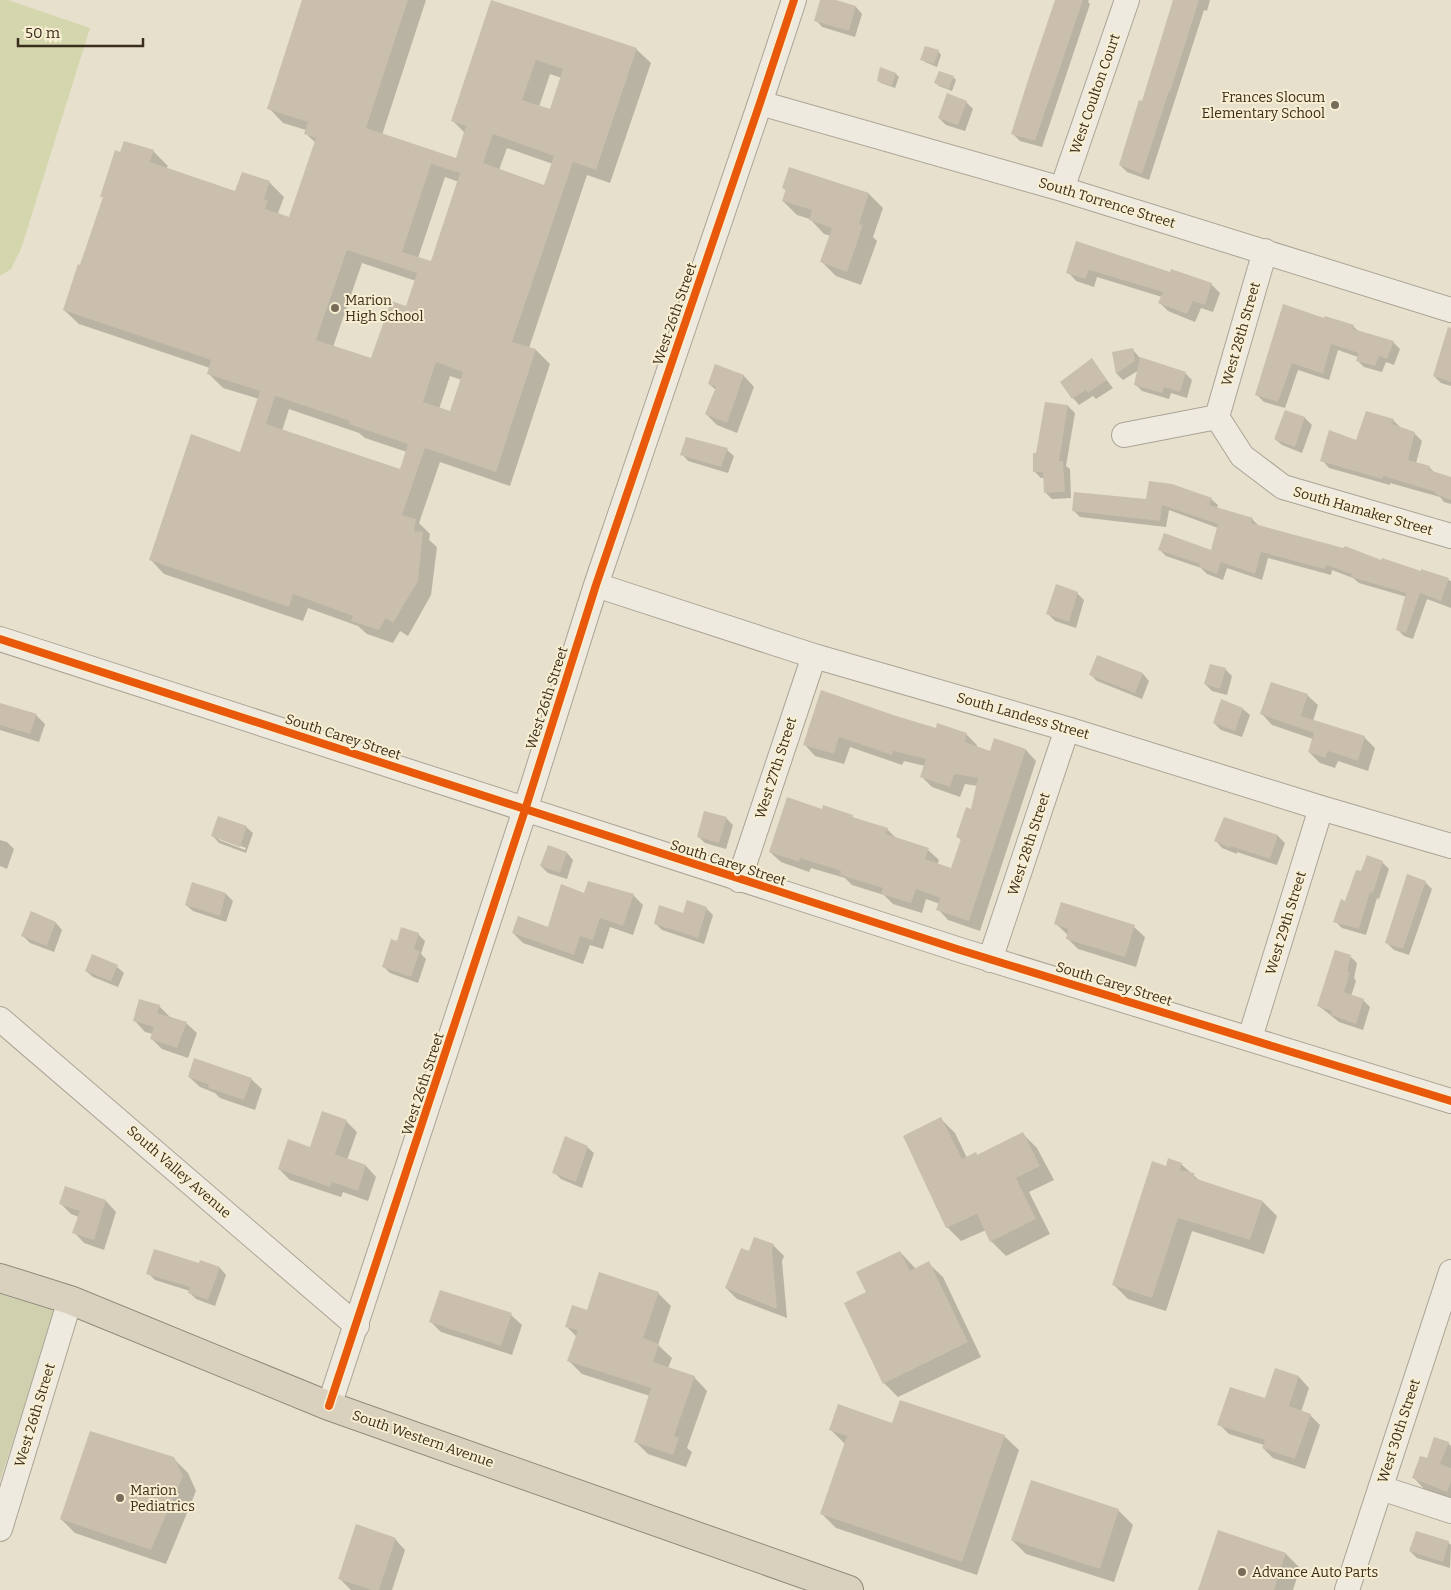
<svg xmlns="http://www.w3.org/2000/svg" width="1451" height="1590" viewBox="0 0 1451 1590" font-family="Bitter,serif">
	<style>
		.green { fill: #d4d7ae }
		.cemetery { fill: #cfd1ae }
		.shadow { fill: #0003; fill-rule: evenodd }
		.building { fill: #cabead; fill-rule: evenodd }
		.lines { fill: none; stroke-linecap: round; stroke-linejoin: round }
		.minor-casing { stroke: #aba496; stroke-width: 26 }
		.highway-casing { stroke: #908a7c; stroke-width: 30 }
		.minor { stroke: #eeeadf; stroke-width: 24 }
		.highway { stroke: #d9d0be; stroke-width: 28 }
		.cycleway-casing { stroke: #f8efd2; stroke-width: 11 }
		.cycleway { stroke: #e8590c; stroke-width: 8 }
		.poi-dot { fill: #776c5a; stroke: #f8efd2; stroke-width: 2 }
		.labels { text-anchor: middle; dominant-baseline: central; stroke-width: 4; stroke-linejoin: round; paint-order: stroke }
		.street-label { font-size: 14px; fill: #3b2d1d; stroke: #f8efd2 }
		.poi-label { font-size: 14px; fill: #3b2d1d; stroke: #f8efd2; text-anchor: start }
	</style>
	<rect width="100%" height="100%" fill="#e6e0cc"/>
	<path class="green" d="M0 0H8L90 28 21 249 11 269 0 276Z"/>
	<path class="cemetery" d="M0 1294 55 1311 0 1481Z"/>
	<path class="shadow" d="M303 0H426L382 135 457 159 465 133 453 121 492 2 636 49 651 63 610 183 587 175 529 348 536 350 550 364 510 486 440 462 419 523 430 534 429 540 437 547 431 595 408 636 400 631 393 643 367 634 358 626 308 608 303 621 164 574 150 559 241 454 259 399 223 388 208 373 210 368 79 324 64 310 104 198 102 196 121 154 153 151 168 166 166 169 236 192 269 182 284 197 278 213 289 218 316 143 305 133 306 130 283 123 269 108ZM550 74 562 78 551 111 539 107ZM507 148 553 164 545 186 499 170ZM445 177 459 182 431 263 418 258ZM362 263 416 281 407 308 372 360 333 347ZM450 376 462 380 451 413 439 409ZM289 409 359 433 365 438 407 452 401 470 282 431Z
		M822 0H831L856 7 862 14 855 37 822 27 816 20Z
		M1056 0H1089L1088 2 1090 4 1042 147 1020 141 1013 134Z
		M1175 0H1210L1207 11 1204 10 1149 180 1127 172 1120 165 1142 102Z
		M938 51 941 55 937 67 925 62 922 59Z
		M881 69 896 74 899 77 895 88 881 83 878 80Z
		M953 77 956 80 952 91 939 86 936 83Z
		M966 102 973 109 965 131 946 125 939 118Z
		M783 188 869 194 883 208 873 237 877 241 861 285 836 276 822 262 831 236 824 234 810 219 797 215 783 201 787 191Z
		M1077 243 1171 274 1211 284 1220 293 1213 312 1201 308 1195 322 1168 311 1160 303 1162 297 1097 277 1094 287 1076 281 1068 272Z
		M1325 320 1353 326 1359 332 1393 342 1400 349 1394 365 1386 362 1382 372 1364 367 1357 360 1358 357 1338 350 1329 380 1298 370 1285 408 1264 402 1257 395Z
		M1133 350 1140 358 1185 373 1192 380 1187 398 1171 393 1169 399 1142 391 1135 384 1139 370 1123 380 1117 374 1113 353Z
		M1451 352V386L1441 383 1434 376Z
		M1091 360 1113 388 1096 399 1093 396 1079 405 1073 398Z
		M716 366 744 376 754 387 737 433 717 425 706 414 716 390 709 384Z
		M1068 406 1075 413 1066 466 1070 469 1071 498 1052 499 1045 492V478H1041L1035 472 1037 454Z
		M1286 412 1305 418 1312 425 1302 453 1282 445 1275 439Z
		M1393 420 1401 428 1414 433 1422 441 1416 463 1430 468 1435 473 1451 478V504L1444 502 1440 497 1390 483V485L1329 468 1322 460Z
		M727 450 734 456 728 473 688 461 682 454Z
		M1211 499 1218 505 1217 508 1252 519 1259 526 1382 562 1421 573 1422 570 1451 581V608L1427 599 1413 639 1404 636 1398 630 1407 597 1359 583 1353 578 1332 570 1331 575 1268 558 1262 580 1227 568 1223 580 1207 574 1201 568 1166 556 1160 550 1212 552 1218 528 1169 510 1166 527 1080 517 1073 510 1147 500Z
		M1077 593 1084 600 1076 628 1055 621 1048 614Z
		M1225 669 1232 676 1227 695 1212 691 1205 684Z
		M1090 674H1143L1149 681 1142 699 1097 681Z
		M1307 695 1318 705 1313 721 1364 737 1375 748 1368 771 1338 761 1335 768 1320 763 1309 752 1313 739 1272 725 1262 714Z
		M0 704 36 715 45 724 39 742 0 730Z
		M1243 709 1250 715 1242 737 1221 730 1214 723Z
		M892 716 937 729 967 735 977 745 976 748 991 752 995 740 1026 750 1036 761 980 931 948 920 938 909 940 904 926 899 922 913 893 904 884 895 852 885 845 878 811 868 809 872 781 862 770 852 823 811 824 807 852 816 856 820 887 829 897 839 928 850 939 860 937 865 952 869 962 841 958 837 972 811 978 786 965 784 960 797 932 787 922 777 925 766 904 761 902 765 850 747 844 764 815 756 805 745Z
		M726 818 733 825 726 849 705 843 698 836Z
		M1224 818 1278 836 1285 843 1277 865 1237 852V854L1222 848 1216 841Z
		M246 827 253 833 246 853 219 843 213 836ZM219 838 246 848 245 850 219 840Z
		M0 840 7 842 14 849 7 869 0 866Z
		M549 847 567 853 573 860 567 879 548 873 541 866Z
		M1382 862 1389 869 1379 899 1377 898 1366 935 1342 928 1335 921 1362 873Z
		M1425 882 1432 889 1409 955 1394 950 1387 943Z
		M226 894 233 901 226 922 193 911 186 905Z
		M585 894 633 895 643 905 633 935 610 927 603 949 590 945 583 964 523 943 513 933 548 928Z
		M706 908 713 915 704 944 662 930 655 923Z
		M56 923 62 930 54 952 30 943 23 936Z
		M1056 924 1134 927 1145 937 1136 967 1078 949 1067 938 1068 935Z
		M418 934 425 941 421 954 426 959 418 983 390 973 383 966 398 943Z
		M1351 957 1357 963 1354 978 1356 981 1351 996 1363 1000 1370 1007 1363 1030 1339 1022 1319 1006Z
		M117 967 124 973 118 987 93 977 86 971Z
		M159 1006 170 1017 186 1023 197 1033 188 1058 162 1049 151 1038 153 1034 145 1032 135 1021Z
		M189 1077 251 1079 262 1089 255 1110 220 1098 215 1093 200 1087Z
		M941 1119 955 1133 967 1158 976 1154 978 1156 1023 1134 1037 1148 1054 1180 1029 1192 1050 1234 1006 1256 991 1241 986 1230 961 1241 947 1227Z
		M346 1121 357 1132 347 1160 366 1166 376 1177 368 1201 343 1192 341 1197 290 1180 279 1169Z
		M587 1147 594 1153 582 1188 561 1179 554 1172Z
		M1181 1164 1200 1181 1263 1202 1277 1216 1264 1254 1192 1231 1166 1311 1128 1299 1114 1285 1166 1167Z
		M106 1201 116 1212 104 1250 84 1243 74 1232 79 1217 71 1214 61 1204Z
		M773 1245 784 1256 782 1261 787 1318 737 1299 726 1288Z
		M900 1252 916 1269 928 1263 943 1277 981 1357 898 1397 884 1383 867 1293Z
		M200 1264 220 1268 226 1275 215 1306 196 1299 189 1292 190 1291 155 1280 148 1273Z
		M658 1293 671 1306 658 1345 672 1358 668 1368 694 1377 707 1391 687 1448 692 1452 686 1467 648 1454 635 1441 650 1396 582 1374 569 1361 577 1337 566 1326 588 1312Z
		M511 1315 522 1325 512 1355 441 1332 431 1322Z
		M1276 1369 1299 1377 1309 1388 1301 1412 1310 1415 1320 1425 1305 1469 1273 1458 1263 1448 1264 1445 1229 1434 1219 1424 1265 1400Z
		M893 1424 1004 1436 1019 1450 977 1575 836 1528 822 1514 845 1444 830 1429Z
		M1448 1443 1451 1446V1499L1424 1489 1414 1478 1427 1460Z
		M173 1458 188 1473 196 1491 166 1564 75 1533 61 1519Z
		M1118 1510 1133 1525 1114 1582 1026 1554 1012 1540Z
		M1417 1533 1449 1543 1451 1545 1450 1568 1417 1558 1410 1551Z
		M395 1539 405 1550 392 1590H351L340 1579Z
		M1286 1554 1300 1568 1293 1590H1199Z"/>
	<path class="building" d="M302 0H408L366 128 456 158 466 126 451 121 491 0 637 48 596 170 573 162 512 342 536 349 496 472 425 448 402 515 416 519 414 531 423 532 418 581 393 623 386 618 379 630 351 621 353 616 293 594 289 607 149 560 191 434 240 452 260 391 207 374 211 360 63 310 78 264 80 265 103 197H100L115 150 120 152 124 141 154 150 150 162 235 191 242 172 270 181 264 199 268 201 265 209 289 217 316 138 304 134 308 122 267 109ZM536 60 563 69 550 109 522 100ZM493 134 554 156 544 185 483 163ZM431 164 460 173 431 261 402 252ZM347 250 417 273 406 306 391 301 371 358 316 340ZM436 362 463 372 450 411 423 402ZM275 396 350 421 349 424 408 444 400 469 266 424Z
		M820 0H836L856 6 849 31 814 21Z
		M1055 0H1083L1035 141 1011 134 1029 77Z
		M1173 0H1199L1170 92 1169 91 1142 174 1119 165 1139 100 1142 101Z
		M925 46 939 50 934 64 920 60Z
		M880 67 896 73 892 86 877 81Z
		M939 71 954 76 949 89 934 83Z
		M947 93 967 101 958 125 938 118Z
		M789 167 869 193 859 224 863 225 847 272 820 262 832 228 809 220 812 210 782 201 786 189 782 188Z
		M1076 241 1170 272 1171 269 1212 283 1205 305 1193 301 1187 314 1158 303 1163 292 1089 270 1085 279 1066 273Z
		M1283 304 1324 318 1325 316 1354 325 1353 329 1394 341 1387 359 1379 356 1375 366 1356 361 1358 353 1331 344 1323 374 1292 363 1278 402 1255 395Z
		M1448 327 1451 328V382L1433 376Z
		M1133 348 1135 361 1116 374 1112 352Z
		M1140 357 1186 372 1180 392 1164 387 1162 393 1134 385Z
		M1092 358 1107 380 1088 393 1086 390 1072 399 1060 382Z
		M715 364 744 375 727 423 705 414 716 387 708 384Z
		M1045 402 1068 405 1059 461H1063L1065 492 1044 493 1043 472H1033V453H1036Z
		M1285 410 1305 417 1295 447 1274 439Z
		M1366 411 1394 419 1392 424 1415 432 1408 460 1430 466 1429 470 1451 477V500L1435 494 1436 492 1383 476 1382 479 1320 461 1329 430 1356 440Z
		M686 437 728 448 721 467 680 455Z
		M1149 481 1172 484 1212 498 1209 505 1253 518 1251 523 1343 548 1345 546 1381 560 1382 558 1421 571V569L1449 578 1441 601 1420 593 1406 633 1396 630 1406 593 1351 577 1352 574 1326 565 1325 569 1261 552 1255 574 1221 562 1217 574 1199 567 1200 564 1158 550 1164 533 1211 550 1218 524 1162 505 1160 521 1072 511 1074 492 1146 499Z
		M1056 584 1078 592 1069 622 1046 614Z
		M1097 655 1143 673 1135 693 1089 675Z
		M1210 664 1226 668 1220 689 1204 684Z
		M1271 682 1308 694 1301 716 1365 736 1358 761 1328 751 1325 758 1308 752 1314 733 1260 714Z
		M821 690 893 715 936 728 937 723 967 733 965 742 990 751 994 738 1026 749 969 921 936 910 940 898 916 889 911 903 881 894 883 888 840 875 841 871 800 858 799 862 769 852 787 797 822 809 823 805 853 815 852 817 888 828 886 834 929 848 925 859 951 868 961 839 956 837 966 807 971 809 978 778 954 774 950 787 920 777 926 759 893 751 892 755 839 737 834 754 803 745Z
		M1221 699 1243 708 1235 731 1213 723Z
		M0 703 37 714 30 734 0 725Z
		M704 811 727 817 719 843 697 837Z
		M218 816 247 826 240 847 211 836Z
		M1224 817 1278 835 1270 859 1230 846V848L1214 841Z
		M548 845 567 852 560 873 540 866Z
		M1367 855 1383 861 1373 893 1370 892 1359 929 1333 922 1341 899 1345 901 1356 870 1361 871Z
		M1407 874 1426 881 1403 949 1385 943Z
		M588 881 634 894 623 926 600 918 593 940 580 936 574 955 512 933 518 916 548 927 561 884 584 893Z
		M192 882 226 893 220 916 185 905Z
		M687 900 707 907 698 938 654 924 659 905 683 913Z
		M1061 902 1135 925 1125 957 1066 939 1068 929 1054 924Z
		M31 911 56 922 47 946 21 936Z
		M401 927 419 933 414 949 420 951 411 977 382 967 391 939 397 941Z
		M1335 950 1351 955 1347 972 1350 973 1344 992 1364 999 1356 1024 1331 1015 1332 1011 1317 1006Z
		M92 954 118 965 111 981 85 971Z
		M139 999 160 1005 157 1013 187 1022 177 1048 150 1039 154 1027 133 1021Z
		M194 1058 252 1078 244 1100 208 1088 209 1085 188 1077Z
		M322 1111 347 1120 335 1154 366 1165 358 1191 332 1182 330 1187 278 1169 288 1139 310 1147Z
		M941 1117 962 1159 976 1152 977 1155 1023 1132 1040 1166 1016 1178 1036 1219 990 1242 977 1214 946 1228 903 1136Z
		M565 1136 588 1146 576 1182 552 1173Z
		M1168 1158 1182 1163 1180 1170 1194 1173V1178L1263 1201 1250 1240 1178 1218 1152 1298 1112 1285 1152 1161 1166 1166Z
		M65 1186 106 1200 94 1240 72 1233 80 1211 59 1204Z
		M754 1237 774 1244 772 1249 777 1309 725 1288 741 1248 749 1251Z
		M154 1249 199 1263 200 1260 220 1267 208 1300 188 1293 190 1287 146 1274Z
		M900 1251 910 1271 929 1261 968 1342 883 1384 844 1303 866 1292 856 1272Z
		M599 1272 659 1292 643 1338 659 1344 653 1362 695 1376 674 1436 679 1438 673 1455 634 1442 651 1388 567 1361 578 1330 565 1327 572 1305 587 1310Z
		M440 1290 512 1313 501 1346 429 1322Z
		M1275 1368 1299 1376 1289 1406 1311 1414 1295 1459 1262 1448 1265 1440 1217 1425 1230 1387 1265 1398Z
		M900 1400 1005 1435 962 1562 820 1514 847 1436 829 1430 838 1404 892 1423Z
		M90 1431 174 1457 183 1476 151 1550 60 1519Z
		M1434 1437 1449 1442 1440 1464 1451 1468V1482L1447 1492 1412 1478 1420 1456 1427 1458Z
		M1031 1480 1119 1509 1100 1569 1011 1540Z
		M356 1524 396 1538 379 1590H372L338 1579Z
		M1218 1530 1286 1553 1274 1590H1198Z
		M1416 1531 1449 1541 1443 1562 1409 1551Z"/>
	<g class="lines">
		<g class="minor-casing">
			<path id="minor" d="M760 103 1062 189 1451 310
				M1062 189 1127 0
				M1217 417 1242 456 1283 487 1451 536
				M1217 417 1265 251
				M1124 435 1217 417
				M596 585 814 656 1067 729 1321 808 1451 846
				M0 639 960 950 1451 1101
				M739 880 814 656
				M990 960 1067 729
				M0 1019 357 1326
				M1250 1038 1321 808
				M329 1406 525 810 596 585 760 103 794 0
				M1381 1488 1451 1511
				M0 1529 70 1300
				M1347 1590 1451 1272"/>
		</g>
		<g class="highway-casing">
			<path id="highway" d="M0 1278 70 1300 329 1406 849 1590"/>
		</g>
		<use href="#minor" class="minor"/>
		<use href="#highway" class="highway"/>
		<g class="cycleway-casing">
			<path id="cycleway" d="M0 639 960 950 1451 1101
				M329 1406 525 810 596 585 760 103 794 0"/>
		</g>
		<use href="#cycleway" class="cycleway"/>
	</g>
	<g class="poi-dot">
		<circle cx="1335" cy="105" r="5"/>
		<circle cx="335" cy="308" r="5"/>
		<circle cx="120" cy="1498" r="5"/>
		<circle cx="1242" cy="1572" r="5"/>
	</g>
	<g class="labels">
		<g class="street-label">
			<text transform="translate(1095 94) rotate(-71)">West Coulton Court</text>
			<text transform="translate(1107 203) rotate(17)">South Torrence Street</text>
			<text transform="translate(675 314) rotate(-71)">West 26th Street</text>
			<text transform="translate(1241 334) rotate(-74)">West 28th Street</text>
			<text transform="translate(1363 511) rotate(16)">South Hamaker Street</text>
			<text transform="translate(547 698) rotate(-72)">West 26th Street</text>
			<text transform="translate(1023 716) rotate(16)">South Landess Street</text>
			<text transform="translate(343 737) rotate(18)">South Carey Street</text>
			<text transform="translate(776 768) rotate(-72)">West 27th Street</text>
			<text transform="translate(1029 844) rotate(-72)">West 28th Street</text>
			<text transform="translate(728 863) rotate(18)">South Carey Street</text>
			<text transform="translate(1286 923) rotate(-73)">West 29th Street</text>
			<text transform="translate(1114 984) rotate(17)">South Carey Street</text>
			<text transform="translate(423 1084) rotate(-72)">West 26th Street</text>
			<text transform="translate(179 1172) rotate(41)">South Valley Avenue</text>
			<text transform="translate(35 1415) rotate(-73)">West 26th Street</text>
			<text transform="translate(1399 1431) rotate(-72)">West 30th Street</text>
			<text transform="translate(423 1439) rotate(19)">South Western Avenue</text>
		</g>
		<g class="poi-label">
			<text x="1325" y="97" text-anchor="end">Frances Slocum<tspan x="1325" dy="16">Elementary School</tspan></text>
			<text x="345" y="300">Marion<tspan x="345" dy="16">High School</tspan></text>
			<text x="130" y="1490">Marion<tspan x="130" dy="16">Pediatrics</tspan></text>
			<text x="1252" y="1572">Advance Auto Parts</text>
		</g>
	</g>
	<path d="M18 38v8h125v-8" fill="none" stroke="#3b2d1d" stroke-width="2.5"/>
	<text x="25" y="38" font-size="15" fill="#3b2d1d" stroke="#f8efd2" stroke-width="4" paint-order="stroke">50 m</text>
</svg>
